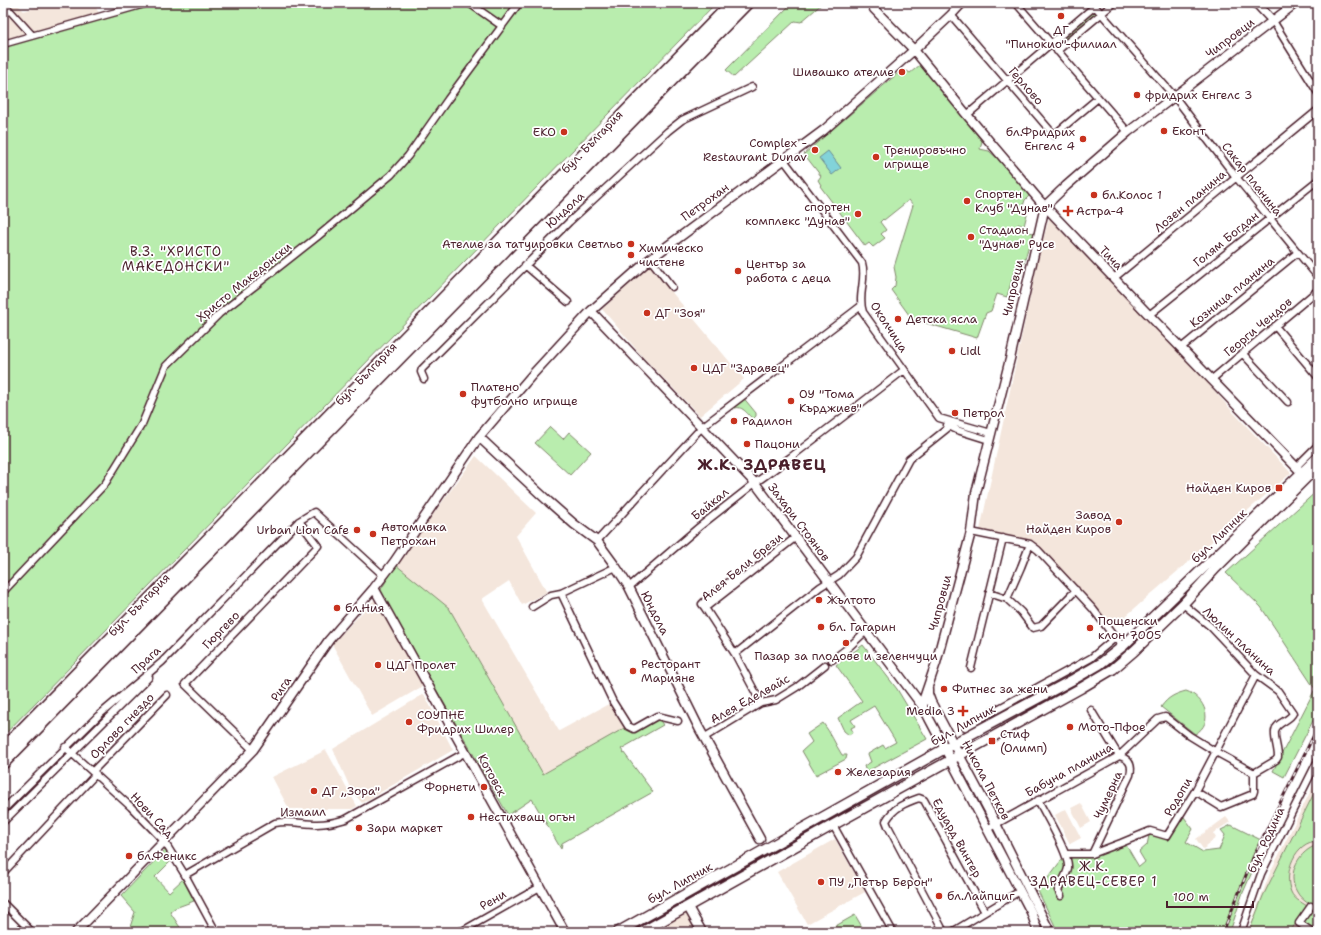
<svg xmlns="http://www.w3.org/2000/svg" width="1321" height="935" viewBox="0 0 1321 935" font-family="'Shantell Sans',sans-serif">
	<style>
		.built { fill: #f4e6dc }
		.green { fill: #b9edae; stroke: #82866c }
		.water { fill: #82d3d9; stroke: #6c8b93 }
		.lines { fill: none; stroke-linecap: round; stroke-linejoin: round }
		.street-casing { stroke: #4a1f2b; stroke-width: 9 }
		.secondary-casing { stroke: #4a1f2b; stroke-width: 11 }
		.primary-casing { stroke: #4a1f2b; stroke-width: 12 }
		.highway-casing { stroke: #4a1f2b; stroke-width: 14 }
		.street { stroke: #fff; stroke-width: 6 }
		.secondary { stroke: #fff; stroke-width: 8 }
		.primary { stroke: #fff; stroke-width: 9 }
		.highway { stroke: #fff; stroke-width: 11 }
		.rail-casing { stroke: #4a1f2b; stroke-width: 3 }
		.rail { stroke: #fff; stroke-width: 1.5; stroke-dasharray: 4.5; stroke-linecap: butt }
		.poi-dot { fill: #c8321e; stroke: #fff; stroke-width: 1.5 }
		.labels { text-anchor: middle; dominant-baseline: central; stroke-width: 3.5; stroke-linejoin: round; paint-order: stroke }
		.poi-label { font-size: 12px; fill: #4a1f2b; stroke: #fff; text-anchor: start }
		.street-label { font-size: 12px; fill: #4a1f2b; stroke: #fff }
		.neighbourhood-label { font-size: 13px; letter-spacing: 1px; fill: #4a1f2b; stroke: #fff }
		.district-label { font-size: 16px; font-weight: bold; letter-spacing: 1px; fill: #4a1f2b; stroke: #fff }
	</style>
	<rect width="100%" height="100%" fill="#fff"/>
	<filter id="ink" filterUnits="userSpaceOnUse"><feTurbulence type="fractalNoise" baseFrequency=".025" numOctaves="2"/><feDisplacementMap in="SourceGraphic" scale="8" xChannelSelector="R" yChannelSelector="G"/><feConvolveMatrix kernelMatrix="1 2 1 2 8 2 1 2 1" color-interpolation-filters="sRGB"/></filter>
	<g filter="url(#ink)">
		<path class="built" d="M3 3H16L24 11 48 3H94L105 27 3 53Z
			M1050 215 1183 355 1233 412 1291 473 1112 628 1042 549 1030 540 980 530 1040 251Z
			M650 266 744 379 700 416 642 356 602 309Z
			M476 456 536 513 516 536 547 592 522 605 509 581 482 599 559 731 614 701 628 726 574 758 543 774 449 609 396 565Z
			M375 599 423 686 372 716 332 644Z
			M424 694 453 750 362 803 351 790 333 749Z
			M326 750 357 806 352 809H289L272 777Z
			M1318 776V932H1248L1270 873Z
			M1081 803 1091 822 1081 828 1071 808Z
			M1066 809 1081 838 1070 844 1055 815Z
			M1226 817 1230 822 1213 833 1216 838 1205 846 1206 847 1203 849 1196 839Z
			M835 839 865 892 807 924 777 872Z
			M686 900 704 932H630Z"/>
		<path class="green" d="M142 3H716L3 736V43Z
			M792 3H823L801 22 795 21 734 77 726 70Z
			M1094 10 1096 13 1057 48 1054 44Z
			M920 65 982 141 980 149 989 151 998 159 1030 195 1025 200 1021 212 1027 214 1024 226 1018 224 1017 230 1034 233 1031 242 1030 241 1021 274 1014 272 1007 297 997 294 991 311 986 313 977 338 912 319 891 290 895 286 896 277 894 267 913 205 909 200 884 220 883 219 880 222 886 230 881 234 885 238 873 247 869 243 865 246 820 186 821 185 818 180 821 176 804 154 898 73 901 76 907 71 910 73Z
			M742 396 756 413V416L753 419C747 414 742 404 733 409L730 406Z
			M550 427 563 439 569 432 591 452 570 475 535 443Z
			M1318 490V711L1284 777 1273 771 1315 689 1261 607 1226 573Z
			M396 565 449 608 543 774 628 726 634 729 657 716 663 725 621 749 653 792 562 843 561 849 532 799 508 815 380 591Z
			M863 645 897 689 927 739 866 772 864 766 871 762 868 754 883 745 885 748 896 742 874 706 851 720 855 726 851 728 853 732 849 735 844 731 838 718 862 701 836 665Z
			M1186 691C1205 697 1215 723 1195 734L1161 707C1168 697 1175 694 1186 691Z
			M823 723C831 733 835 744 842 755H847L846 759 816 775 802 751 812 742 807 734Z
			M1318 785V841C1295 841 1283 873 1291 892 1294 899 1301 902 1307 906L1290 932H1249L1263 896Z
			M1181 813 1193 829 1186 842 1203 852 1219 850 1225 835 1221 830 1231 825 1261 840 1255 853 1259 856 1242 895 1230 932H1058L1038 891 1066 854H1092L1126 845 1139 867 1145 862 1139 852 1147 845 1150 831 1167 836Z
			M1318 845V910C1311 905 1301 900 1297 892 1286 874 1299 850 1318 845Z
			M165 850 172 860 155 877 169 892 183 879 194 901 175 908 170 912 183 932H126L130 927 135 912 121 896Z
			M1312 910 1318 914V932H1314L1303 923Z
			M855 915 865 932H825Z"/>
		<path class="water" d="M828 151 841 168 832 175 819 158Z"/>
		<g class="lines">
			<g class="street-casing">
				<path id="street" d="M3 3 32 35
					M469 3 502 26
					M1016 3 1128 132
					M1092 3 1174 96 1236 177 1318 277
					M951 15 1054 135 1098 98
					M1273 21 1318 93
					M3 44 148 3
					M1057 51 1114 3
					M967 115 1095 6
					M784 160 862 263C867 279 857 296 863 312L939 418 991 433
					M650 259 672 287
					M525 265 568 302
					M1114 278 1318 110
					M1149 315 1318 180
					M1275 326 1318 377
					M1181 348 1297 253
					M1243 354 1288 402
					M424 379 421 372 422 369 569 222 668 131 682 120 752 87
					M1211 380 1318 290
					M947 425 957 430 989 440
					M1296 467 1318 445
					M971 532 1030 544 1038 550 1093 609 1115 638 1123 646
					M597 541 702 427 861 306
					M629 587 699 527 755 483 791 457 904 370
					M3 592 105 484 142 424 166 366 219 314 317 237 391 175 408 156 448 99 519 3
					M561 593 613 702 628 726 634 729 657 716 678 721
					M989 593 1007 599 1021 612 1033 628 1041 626 1076 590
					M1007 599 1021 567 1030 544
					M1183 604 1211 627 1256 675 1278 691 1293 713C1290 721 1276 722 1275 731 1274 739 1278 748 1278 757L1276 760 1254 773V791L1253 794 1221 807 1195 791
					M532 607 551 595 561 593 616 567
					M705 608 702 604 705 601 739 574 742 579
					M735 654 705 608 796 537
					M832 660 849 647 866 631
					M971 668 1003 538
					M761 703 735 654 820 587 839 575 856 557 909 459 949 427
					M1091 710 1119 756C1129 759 1133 764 1130 775L1092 854
					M965 727 1091 658 1115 638
					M705 737 761 703 776 700 797 687 825 665
					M65 747 131 807 164 841 185 875 216 932
					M253 750 185 684 318 546 299 521
					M93 771 167 695
					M1038 800C1045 814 1070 855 1068 868 1066 877 1061 883 1058 890L1061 896
					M3 810 98 716 162 662 299 521 314 512 384 576
					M3 822 149 677
					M833 825 893 932
					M987 829 1119 756 1158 719 1165 717 1167 718 1190 736 1216 752 1254 773
					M1066 854H1092L1121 843 1150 831 1167 836 1195 791 1256 675
					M3 873 96 774
					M185 875 275 823C289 820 303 824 317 824 327 824 336 822 346 819L466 752
					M3 903 32 932
					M1311 906 1299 923 1312 932
					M457 932 464 930 540 887
					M944 932 888 826 886 821C894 807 905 803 919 798L924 800 985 912
					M952 932 1020 891
					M1241 932 1261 874 1318 760"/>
			</g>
			<g class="secondary-casing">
				<path id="secondary" d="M875 3 873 5 874 9 914 50 967 115 1040 201 1149 315 1302 473
					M1256 3 1273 21
					M591 311 755 483 923 707 1031 912 1038 932
					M479 437 549 502 574 524 597 541 616 567 629 587 699 728 760 839
					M374 588 565 932
					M928 689V694L931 702 996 824 1050 932
					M923 707 924 698 936 663 971 532 976 493 1010 359 1045 206 1066 186 1128 132 1296 3
					M688 907 702 932
					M76 932 253 750 329 640 374 588 394 562 479 437 532 375 591 311 650 259 824 130 914 50 951 15 962 3"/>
			</g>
			<g class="primary-casing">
				<path id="primary" d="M618 932 962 739 1074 679 1100 664 1123 646 1318 457
					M642 932 833 825 1081 688 1113 669 1134 651 1183 604 1216 568 1318 466"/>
			</g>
			<g class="highway-casing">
				<path id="highway" d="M3 749 732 3
					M3 763 747 3"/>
			</g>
			<use href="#street" class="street"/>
			<use href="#secondary" class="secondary"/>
			<use href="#primary" class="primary"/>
			<use href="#highway" class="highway"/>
			<g class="rail-casing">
				<path id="rail" d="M1223 932 1255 853 1318 727"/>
			</g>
			<use href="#rail" class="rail"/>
		</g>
	</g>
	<g class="poi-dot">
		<circle cx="1061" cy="16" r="4"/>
		<circle cx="902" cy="72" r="4"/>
		<circle cx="1137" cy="95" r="4"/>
		<circle cx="1164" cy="131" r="4"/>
		<circle cx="564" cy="132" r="4"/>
		<circle cx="1083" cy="139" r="4"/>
		<circle cx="815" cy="150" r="4"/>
		<circle cx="876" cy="157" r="4"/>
		<circle cx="1094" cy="195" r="4"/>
		<circle cx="967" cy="201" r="4"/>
		<path d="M1066 205h4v4h4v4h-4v4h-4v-4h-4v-4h4z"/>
		<circle cx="858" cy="214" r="4"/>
		<circle cx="971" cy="237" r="4"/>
		<circle cx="631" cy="244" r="4"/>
		<circle cx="631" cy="255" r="4"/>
		<circle cx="738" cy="271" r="4"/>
		<circle cx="647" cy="313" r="4"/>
		<circle cx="898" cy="319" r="4"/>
		<circle cx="952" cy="351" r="4"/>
		<circle cx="694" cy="368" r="4"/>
		<circle cx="463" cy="394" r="4"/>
		<circle cx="791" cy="401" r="4"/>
		<circle cx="955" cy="413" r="4"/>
		<circle cx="734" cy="421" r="4"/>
		<circle cx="747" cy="444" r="4"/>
		<rect x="1275" y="484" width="8" height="8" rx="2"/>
		<circle cx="1119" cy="522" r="4"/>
		<circle cx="357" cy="530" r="4"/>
		<circle cx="373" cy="534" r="4"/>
		<circle cx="819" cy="600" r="4"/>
		<circle cx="337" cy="608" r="4"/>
		<circle cx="821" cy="627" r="4"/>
		<circle cx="1090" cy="628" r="4"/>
		<circle cx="846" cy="643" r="4"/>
		<circle cx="378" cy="665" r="4"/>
		<circle cx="633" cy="671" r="4"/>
		<circle cx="944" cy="689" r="4"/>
		<path d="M961 705h4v4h4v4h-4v4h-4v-4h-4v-4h4z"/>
		<circle cx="409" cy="722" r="4"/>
		<circle cx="1070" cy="727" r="4"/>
		<rect x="988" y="737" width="8" height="8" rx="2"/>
		<circle cx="838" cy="772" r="4"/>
		<circle cx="484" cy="787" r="4"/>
		<circle cx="314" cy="791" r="4"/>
		<circle cx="471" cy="817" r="4"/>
		<circle cx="359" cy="828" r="4"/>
		<circle cx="129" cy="856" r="4"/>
		<circle cx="821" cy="882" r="4"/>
		<circle cx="939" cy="896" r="4"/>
	</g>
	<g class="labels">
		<g class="poi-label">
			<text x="1061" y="30" text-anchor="middle">ДГ<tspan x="1061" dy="14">"Пинокио"-филиал</tspan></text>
			<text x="894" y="72" text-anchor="end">Шивашко ателие</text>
			<text x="1145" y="95">фридрих Енгелс 3</text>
			<text x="1172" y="131">Еконт</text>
			<text x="556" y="132" text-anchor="end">ЕКО</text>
			<text x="1075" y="132" text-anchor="end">бл.Фридрих<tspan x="1075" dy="14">Енгелс 4</tspan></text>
			<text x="807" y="143" text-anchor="end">Complex -<tspan x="807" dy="14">Restaurant Dunav</tspan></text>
			<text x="884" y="150">Тренировъчно<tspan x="884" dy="14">игрище</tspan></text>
			<text x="975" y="194">Спортен<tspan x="975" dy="14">Клуб "Дунав"</tspan></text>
			<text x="1102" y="195">бл.Колос 1</text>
			<text x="850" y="207" text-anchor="end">спортен<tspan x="850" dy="14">комплекс "Дунав"</tspan></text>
			<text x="1076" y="211">Астра-4</text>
			<text x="979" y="230">Стадион<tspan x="979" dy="14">"Дунав" Русе</tspan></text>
			<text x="623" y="244" text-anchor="end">Ателие за татуировки Светльо</text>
			<text x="639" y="248">Химическо<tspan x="639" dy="14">чистене</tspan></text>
			<text x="746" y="264">Център за<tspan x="746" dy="14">работа с деца</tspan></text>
			<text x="655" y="313">ДГ "Зоя"</text>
			<text x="906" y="319">Детска ясла</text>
			<text x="960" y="351">Lidl</text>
			<text x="702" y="368">ЦДГ "Здравец"</text>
			<text x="471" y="387">Платено<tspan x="471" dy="14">футболно игрище</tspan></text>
			<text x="799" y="394">ОУ "Тома<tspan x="799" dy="14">Кърджиев"</tspan></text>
			<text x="963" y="413">Петрол</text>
			<text x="742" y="421">Радилон</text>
			<text x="755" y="444">Пацони</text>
			<text x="1271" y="488" text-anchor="end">Найден Киров</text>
			<text x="1111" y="515" text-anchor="end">Завод<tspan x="1111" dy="14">Найден Киров</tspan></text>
			<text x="381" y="527">Автомивка<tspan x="381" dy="14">Петрохан</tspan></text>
			<text x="349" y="530" text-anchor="end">Urban Lion Cafe</text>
			<text x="827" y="600">Жълтото</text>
			<text x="345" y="608">бл.Ния</text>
			<text x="1098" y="621">Пощенски<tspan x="1098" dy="14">клон 7005</tspan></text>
			<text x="829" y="627">бл. Гагарин</text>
			<text x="846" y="656" text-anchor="middle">Пазар за плодове и зеленчуци</text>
			<text x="641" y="664">Ресторант<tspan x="641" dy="14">Марияне</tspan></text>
			<text x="386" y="665">ЦДГ Пролет</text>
			<text x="952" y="689">Фитнес за жени</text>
			<text x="955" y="711" text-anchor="end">Media 3</text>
			<text x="417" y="715">СОУПНЕ<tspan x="417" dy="14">Фридрих Шилер</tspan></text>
			<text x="1078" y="727">Мото-Пфое</text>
			<text x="1000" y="734">Стиф<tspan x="1000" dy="14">(Олимп)</tspan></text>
			<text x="846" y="772">Железария</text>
			<text x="476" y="787" text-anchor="end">Форнети</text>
			<text x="322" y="791">ДГ „Зора"</text>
			<text x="479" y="817">Нестихващ огън</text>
			<text x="367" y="828">Зари маркет</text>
			<text x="137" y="856">бл.Феникс</text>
			<text x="829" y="882">ПУ „Петър Берон"</text>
			<text x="947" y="896">бл.Лайпциг</text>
		</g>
		<g class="street-label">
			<text transform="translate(1230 38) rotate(-37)">Чипровци</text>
			<text transform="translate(1026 86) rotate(49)">Герлово</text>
			<text transform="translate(592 142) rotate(-46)">бул. България</text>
			<text transform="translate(1252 179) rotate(52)">Сакар планина</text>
			<text transform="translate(1190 201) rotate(-40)">Лозен планина</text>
			<text transform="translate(705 202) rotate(-36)">Петрохан</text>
			<text transform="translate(565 210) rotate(-43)">Юндола</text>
			<text transform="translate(1226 239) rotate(-39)">Голям Богдан</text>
			<text transform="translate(1111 258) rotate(46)">Тича</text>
			<text transform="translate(244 282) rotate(-39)">Христо Македонски</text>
			<text transform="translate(1013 288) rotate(-77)">Чипровци</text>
			<text transform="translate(1232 292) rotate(-39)">Козница планина</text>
			<text transform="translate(889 327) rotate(57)">Околчица</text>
			<text transform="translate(1258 327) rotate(-40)">Георги Чендов</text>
			<text transform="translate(366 374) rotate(-46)">бул. България</text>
			<text transform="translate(710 504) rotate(-39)">Байкал</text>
			<text transform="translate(799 522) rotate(53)">Захари Стоянов</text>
			<text transform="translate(1219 536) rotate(-44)">бул. Липник</text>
			<text transform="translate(742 567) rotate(-39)">Алея Бели брези</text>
			<text transform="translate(940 603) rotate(-75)">Чипровци</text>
			<text transform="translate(139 605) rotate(-46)">бул. България</text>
			<text transform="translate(655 613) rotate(63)">Юндола</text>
			<text transform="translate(221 630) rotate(-46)">Гюргево</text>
			<text transform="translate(1239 641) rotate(43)">Люлин планина</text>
			<text transform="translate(146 660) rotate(-42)">Прага</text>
			<text transform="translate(281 689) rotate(-56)">Рига</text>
			<text transform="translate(750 699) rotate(-29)">Алея Еделвайс</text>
			<text transform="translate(963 725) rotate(-29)">бул. Липник</text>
			<text transform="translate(122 726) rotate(-46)">Орлово гнездо</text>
			<text transform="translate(1069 770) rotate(-29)">Бабуна планина</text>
			<text transform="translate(492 775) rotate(61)">Котовск</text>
			<text transform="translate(986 780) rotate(62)">Никола Петков</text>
			<text transform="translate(1108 795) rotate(-65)">Чумерна</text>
			<text transform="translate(1178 797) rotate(-59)">Родопи</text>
			<text transform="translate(303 812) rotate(-1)">Измаил</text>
			<text transform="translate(152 815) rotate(47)">Нови Сад</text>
			<text transform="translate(957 838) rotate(61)">Едуард Винтер</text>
			<text transform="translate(1266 840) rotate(-65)">бул. Родина</text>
			<text transform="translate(680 883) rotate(-29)">бул. Липник</text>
			<text transform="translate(493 900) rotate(-30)">Рени</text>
		</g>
		<g class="neighbourhood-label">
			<text x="176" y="251">В.З. "ХРИСТО<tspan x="176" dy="15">МАКЕДОНСКИ"</tspan></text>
			<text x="1094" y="866">Ж.К.<tspan x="1094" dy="15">ЗДРАВЕЦ-СЕВЕР 1</tspan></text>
		</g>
		<g class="district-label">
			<text x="762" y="464">Ж.К. ЗДРАВЕЦ</text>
		</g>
	</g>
	<rect width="1321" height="935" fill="none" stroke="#fff" stroke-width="16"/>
	<rect x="8" y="8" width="1305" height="919" fill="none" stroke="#4a1f2b" stroke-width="1.5" filter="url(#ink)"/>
	<path d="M1167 901v6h86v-6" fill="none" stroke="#4a1f2b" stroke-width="2"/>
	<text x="1173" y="901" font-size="12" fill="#4a1f2b" stroke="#ffffff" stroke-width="3" paint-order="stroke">100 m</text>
</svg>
